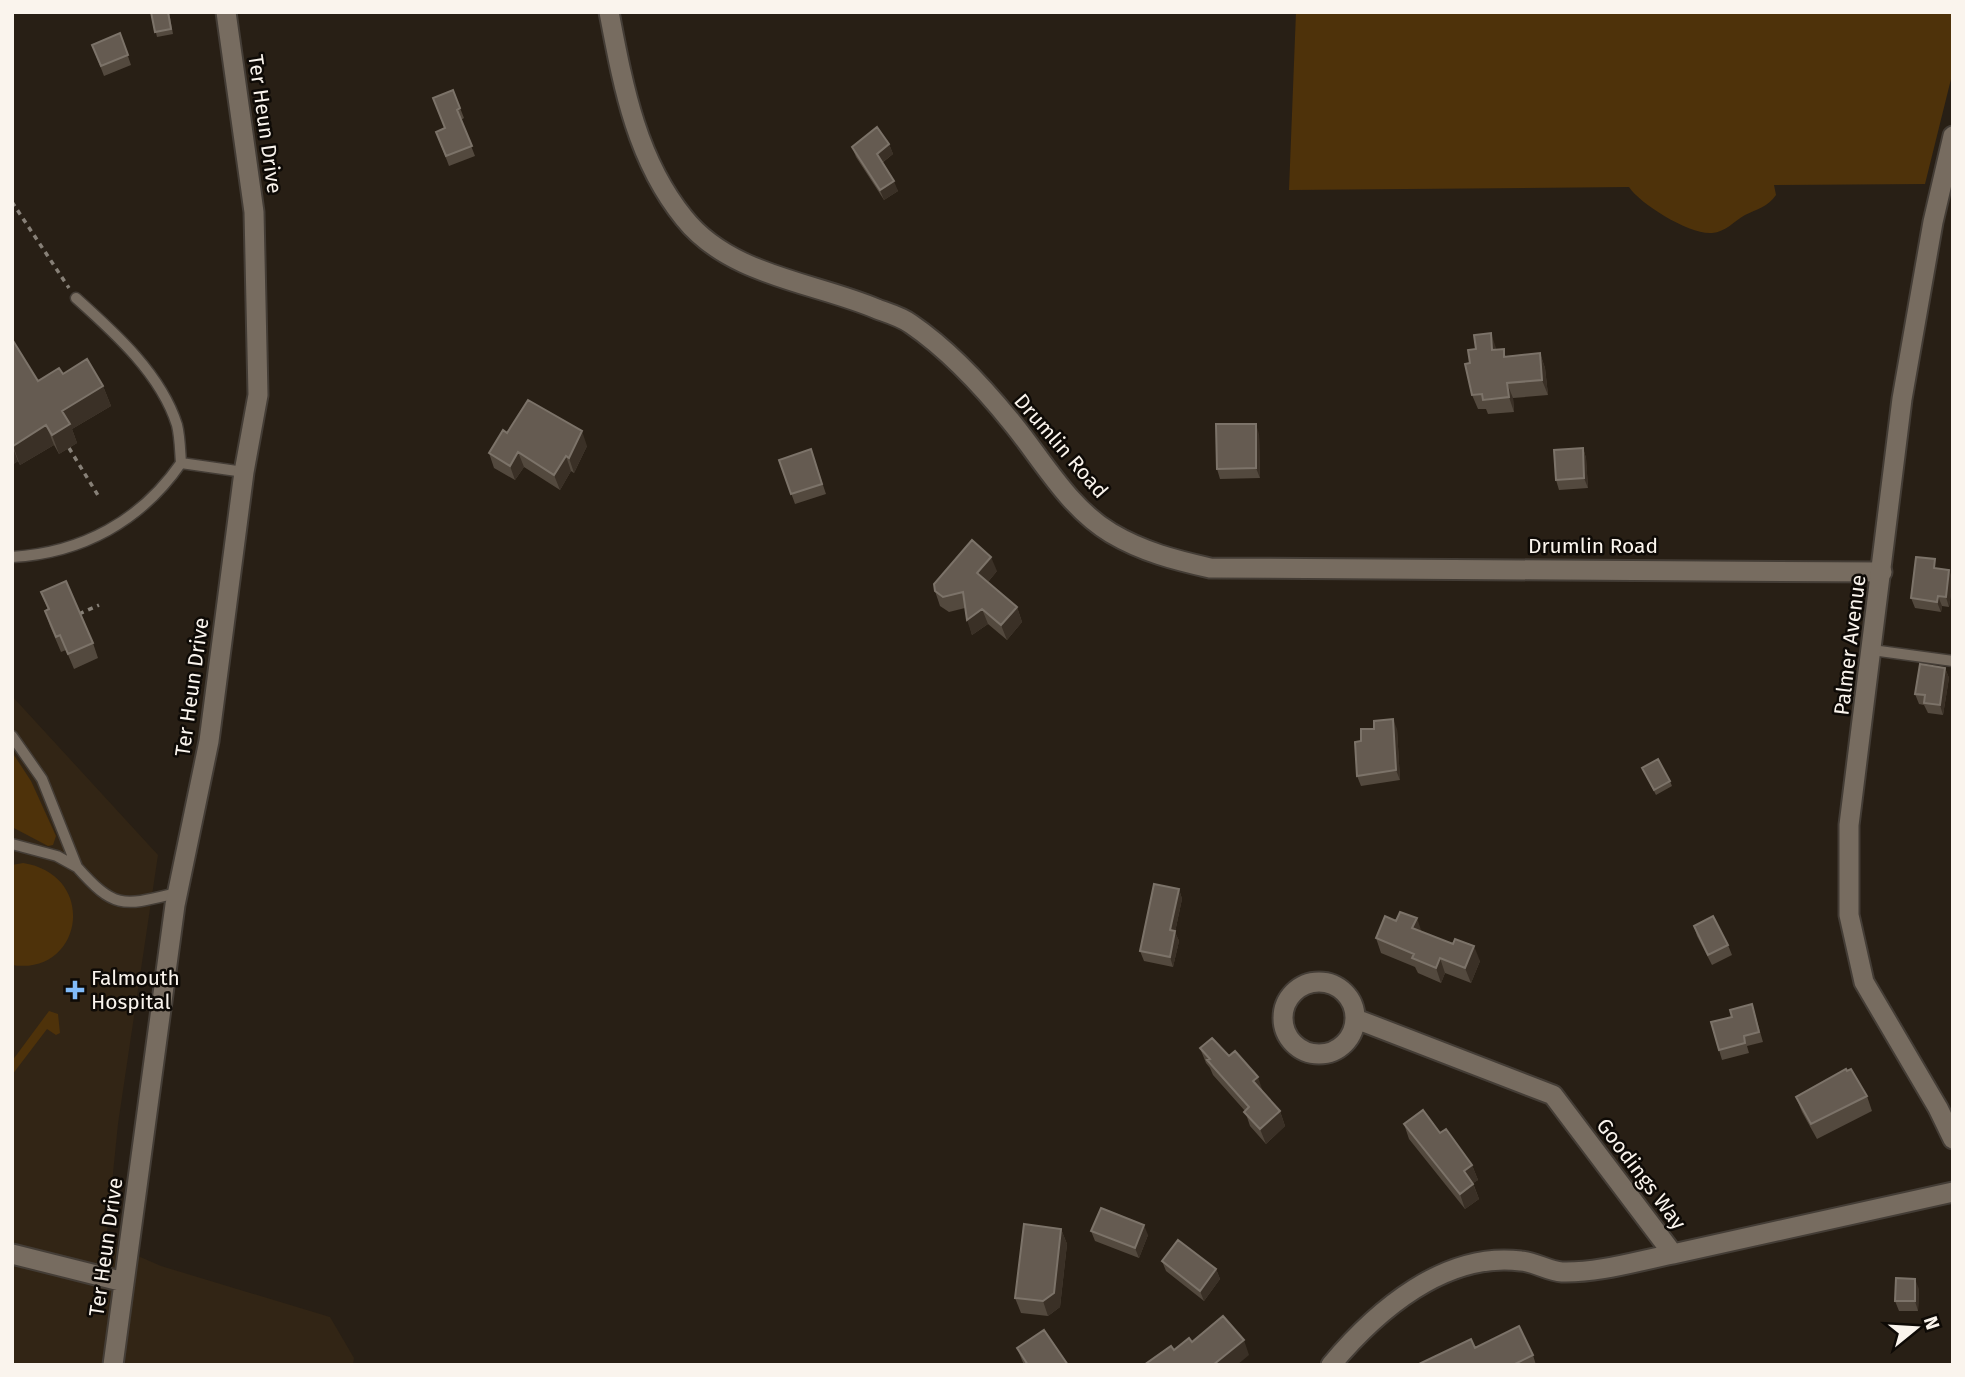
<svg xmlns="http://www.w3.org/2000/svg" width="1965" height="1377" viewBox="0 0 1965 1377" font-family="'Fira Sans',sans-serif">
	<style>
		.built { fill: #322515 }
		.green { fill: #4e320a }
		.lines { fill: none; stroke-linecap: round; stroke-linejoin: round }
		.service-casing { stroke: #443d36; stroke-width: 13 }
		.minor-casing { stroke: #443d36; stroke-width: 23 }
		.secondary-casing { stroke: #443d36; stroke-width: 23 }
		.path { stroke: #878077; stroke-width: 3.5; stroke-dasharray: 5 5; stroke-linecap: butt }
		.service { stroke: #776c60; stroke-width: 10 }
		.minor { stroke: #776c60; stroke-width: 19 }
		.secondary { stroke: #776c60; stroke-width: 19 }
		.wall { fill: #53493e }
		.shaded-wall { fill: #3a3026 }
		.building { fill: #655b51; stroke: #7c7369; stroke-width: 2 }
		.poi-dot { fill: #81bcfa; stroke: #0e0a06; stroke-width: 2.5 }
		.labels { text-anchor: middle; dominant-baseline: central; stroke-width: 5; stroke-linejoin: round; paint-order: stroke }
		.street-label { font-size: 21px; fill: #faf4ed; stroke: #0e0a06 }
		.poi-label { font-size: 21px; fill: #faf4ed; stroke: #0e0a06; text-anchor: start }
	</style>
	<rect width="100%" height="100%" fill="#281f15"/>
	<path class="built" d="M12 696 158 855 118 1124 106 1242 161 1266 330 1317 354 1358 353 1365H12Z"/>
	<path class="green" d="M1296 12H1953V71L1925 184 1774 185 1776 195C1768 207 1757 209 1745 215 1734 221 1726 232 1712 233 1690 235 1640 204 1629 187L1289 190Z
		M12 752 31 781 56 836 53 845 48 846 12 827Z
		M23 863C99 875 83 976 12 965V865Z
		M49 1011 58 1014 60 1033 56 1035 47 1029 12 1075V1061Z"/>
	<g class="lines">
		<g class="service-casing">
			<path id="service" d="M181 463 244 472
				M12 557C82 553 141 521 181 463 180 451 180 437 177 425 161 374 115 333 76 298
				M1872 650 1953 661
				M12 736 42 779 77 867 57 856 12 844
				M77 867C115 910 123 906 177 893"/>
		</g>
		<g class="minor-casing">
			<path id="minor" d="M609 12C623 85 636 159 684 218 730 276 814 282 877 309 888 313 902 317 911 324 949 350 984 388 1013 424 1043 461 1069 508 1111 533 1143 552 1175 560 1210 568L1882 572
				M1283 1018a36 36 0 1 1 72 0a36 36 0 1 1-72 0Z
				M1356 1019 1553 1095 1673 1254 1953 1192
				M12 1254 124 1282
				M113 1365 175 905 209 741 244 472 258 395 254 212 226 12
				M1331 1365C1376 1311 1445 1251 1521 1261 1535 1262 1548 1271 1562 1272 1599 1273 1637 1261 1673 1254"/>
		</g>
		<g class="secondary-casing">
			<path id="secondary" d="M1953 136 1933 222 1902 399 1849 825V915L1864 982 1938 1108 1953 1139"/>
		</g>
		<path class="path" d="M12 202 69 288
			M69 448 99 497
			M79 614 99 605"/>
		<use href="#service" class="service"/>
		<use href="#minor" class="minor"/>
		<use href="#secondary" class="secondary"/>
	</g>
	<path class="wall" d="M151 12H169L173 34 157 37Z
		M120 33 131 65 104 76 92 45Z
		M453 90 464 118 461 120 475 156 449 166 436 132 445 128 433 98Z
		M889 144 893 154 882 163 898 191 884 200 856 157 852 147Z
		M12 339 38 381 63 374 103 386 111 406 72 429 77 443 59 454 54 445 20 465 18 461 12 465Z
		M1496 349 1506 356 1540 353 1545 368 1548 395 1513 398 1514 412 1488 414 1486 409H1478L1472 395 1470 363Z
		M1259 434 1260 478 1220 479 1217 469Z
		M587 446 574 473 571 471 560 490 524 467 515 480 494 468 489 453Z
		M1583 448 1586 458 1588 488 1559 490 1556 480Z
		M811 449 826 494 795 504 779 460Z
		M1938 568 1953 580 1949 607 1942 606 1941 612 1915 608 1911 598Z
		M997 571 988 582 1017 607 1022 622 1007 640 988 624 972 635 965 608 949 612 940 606 935 591Z
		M41 592 93 643 98 658 74 669 66 650 61 652 50 626 45 611 48 610Z
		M1945 668 1949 678 1943 715 1928 713 1924 705 1919 704 1915 694Z
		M1397 729 1400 780 1361 786 1357 776 1361 741Z
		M1642 768 1670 781 1672 786 1656 795Z
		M1179 889 1182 899 1175 932 1179 941 1173 967 1144 961 1140 951Z
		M1694 926 1728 945 1732 955 1712 965 1697 936Z
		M1422 932 1480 961 1471 983 1445 973 1441 983 1418 973 1415 967 1381 953 1376 938Z
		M1752 1004 1763 1042 1747 1046 1749 1053 1722 1060 1719 1050 1732 1017Z
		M1200 1048 1263 1092 1280 1111 1285 1126 1266 1144 1250 1126 1245 1111 1213 1075 1210 1068 1206 1063Z
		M1867 1096 1872 1111 1817 1139 1802 1112 1796 1097Z
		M1404 1124 1440 1133 1472 1165 1478 1180 1473 1183 1479 1199 1465 1209 1409 1139Z
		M1061 1229 1067 1244 1060 1307 1048 1316 1021 1313 1015 1298Z
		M1091 1231 1148 1235 1139 1258 1095 1241Z
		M1162 1261 1216 1269 1220 1279 1204 1301 1166 1271Z
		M1919 1289 1918 1311H1899L1895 1301Z
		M1017 1348 1068 1365H1024Z
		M1533 1355 1536 1365H1417Z"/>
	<path class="shaded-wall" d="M889 144 893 154 880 164 877 154Z
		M894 181 898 191 884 200 880 190Z
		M1491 333 1496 348 1498 364 1492 350Z
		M1540 353 1545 368 1548 395 1542 380Z
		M1507 383 1513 398 1514 412 1509 397Z
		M103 386 111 406 72 429 77 443 59 454 52 435 62 411Z
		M1256 424 1259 434 1260 478 1256 468Z
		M46 425 54 445 20 465 13 446Z
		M582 431 587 446 574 473 569 458Z
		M12 445 18 461 12 465Z
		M1583 448 1586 458 1588 488 1584 478Z
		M518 452 524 467 515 480 510 466Z
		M566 456 571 471 560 490 554 475Z
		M991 557 997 571 983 588 977 573Z
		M1949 570 1953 580 1949 607 1946 597Z
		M1938 596 1942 606 1941 612 1937 602Z
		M1017 607 1022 622 1007 640 1001 625Z
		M982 609 988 624 972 635 967 620Z
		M1945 668 1949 678 1943 715 1940 705Z
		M1393 719 1397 729 1400 780 1396 770Z
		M1179 889 1182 899 1175 932 1179 941 1173 967 1170 957V930Z
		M1417 918 1422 933 1412 928Z
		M1474 946 1480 961 1471 983 1465 968Z
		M1440 958 1445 973 1441 983 1436 968Z
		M1258 1077 1263 1092 1253 1081Z
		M1280 1111 1285 1126 1266 1144 1260 1129Z
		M1472 1165 1478 1180 1469 1186 1464 1171Z
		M1473 1184 1479 1199 1465 1209 1460 1194Z
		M1144 1225 1148 1235 1139 1258 1135 1248Z
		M1061 1229 1067 1244 1060 1307 1048 1316 1043 1301Z
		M1216 1269 1220 1279 1204 1301 1200 1291Z
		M1915 1279 1919 1289 1918 1311 1915 1301Z
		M1244 1340 1249 1355 1237 1365H1213Z"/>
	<path class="building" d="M151 12H168L171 29 155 32Z
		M120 33 128 55 101 66 92 45Z
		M453 90 460 108 457 110 472 146 446 156 436 132 445 128 433 98Z
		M877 127 889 144 877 154 894 181 880 190 852 147Z
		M1491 333 1492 350 1504 349V357L1540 353 1542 380 1507 383 1509 397 1483 400 1482 394 1472 395 1465 364 1470 363 1468 350 1476 349 1474 335Z
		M12 339 38 381 59 368 63 374 87 359 103 386 62 411 70 424 52 435 46 425 13 446 12 444Z
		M528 400 582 431 569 458 566 456 554 475 518 452 510 466 489 453 503 430 507 433Z
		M1216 424H1256V468L1217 469Z
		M1583 448 1584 478 1556 480 1554 450Z
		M811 449 822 484 791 494 779 460Z
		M972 540 991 557 977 573 1017 607 1001 625 982 609 967 620 963 592 943 597 935 591 934 584Z
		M1916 557 1935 559 1934 568 1949 570 1946 597 1938 596 1937 602 1911 598Z
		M66 581 93 643 68 654 60 635 56 637 45 611 49 609 41 592Z
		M1920 664 1945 668 1940 705 1924 703 1925 695 1915 694Z
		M1393 719 1396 770 1357 776 1355 742 1361 741V729H1374V721Z
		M1658 759 1670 781 1654 790 1642 768Z
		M1154 884 1179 889 1170 930 1175 931 1170 957 1140 951Z
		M1400 912 1417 918 1412 928 1453 944 1455 939 1474 946 1465 968 1440 958 1436 968 1412 958 1414 954 1376 938 1385 916 1396 921Z
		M1713 916 1728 945 1708 955 1694 926Z
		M1752 1004 1759 1032 1744 1036 1745 1043 1719 1050 1711 1022 1732 1017 1730 1010Z
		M1212 1038 1229 1056 1235 1051 1258 1077 1253 1081 1280 1111 1260 1129 1244 1112 1249 1107 1207 1060 1210 1059 1200 1048Z
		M1846 1069 1847 1071 1851 1069 1867 1096 1811 1124 1796 1097Z
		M1423 1110 1440 1133 1446 1129 1472 1165 1464 1171 1473 1184 1460 1194 1404 1124Z
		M1101 1208 1144 1225 1135 1248 1091 1231Z
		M1024 1224 1061 1229 1054 1293 1043 1301 1015 1298Z
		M1178 1240 1216 1269 1200 1291 1162 1261Z
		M1896 1278 1915 1279V1301H1895Z
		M1223 1316 1244 1340 1213 1365H1144L1171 1346 1174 1350 1189 1338 1192 1342Z
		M1519 1326 1533 1355 1513 1365H1417L1471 1339 1475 1348Z
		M1044 1330 1068 1365H1028L1017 1348Z"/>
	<path class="poi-dot" d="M71.5 979.5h7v7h7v7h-7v7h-7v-7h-7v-7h7z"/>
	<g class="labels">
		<g class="street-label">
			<text transform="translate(265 124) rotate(82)">Ter Heun Drive</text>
			<text transform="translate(1061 446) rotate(49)">Drumlin Road</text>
			<text x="1593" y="546">Drumlin Road</text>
			<text transform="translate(1850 645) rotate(-83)">Palmer Avenue</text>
			<text transform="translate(192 687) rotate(-82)">Ter Heun Drive</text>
			<text transform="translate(1641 1174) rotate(53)">Goodings Way</text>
			<text transform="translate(106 1247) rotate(-82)">Ter Heun Drive</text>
		</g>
		<g class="poi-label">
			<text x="91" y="978">Falmouth<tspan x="91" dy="24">Hospital</tspan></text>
		</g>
	</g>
	<rect width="1965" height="1377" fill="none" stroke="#faf4ed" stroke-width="28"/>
	<g transform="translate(1916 1328) rotate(72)" stroke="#0e0a06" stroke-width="5" paint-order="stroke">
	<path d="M0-5L12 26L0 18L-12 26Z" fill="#faf4ed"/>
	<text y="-10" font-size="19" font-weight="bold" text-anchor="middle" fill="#faf4ed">N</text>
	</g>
</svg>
